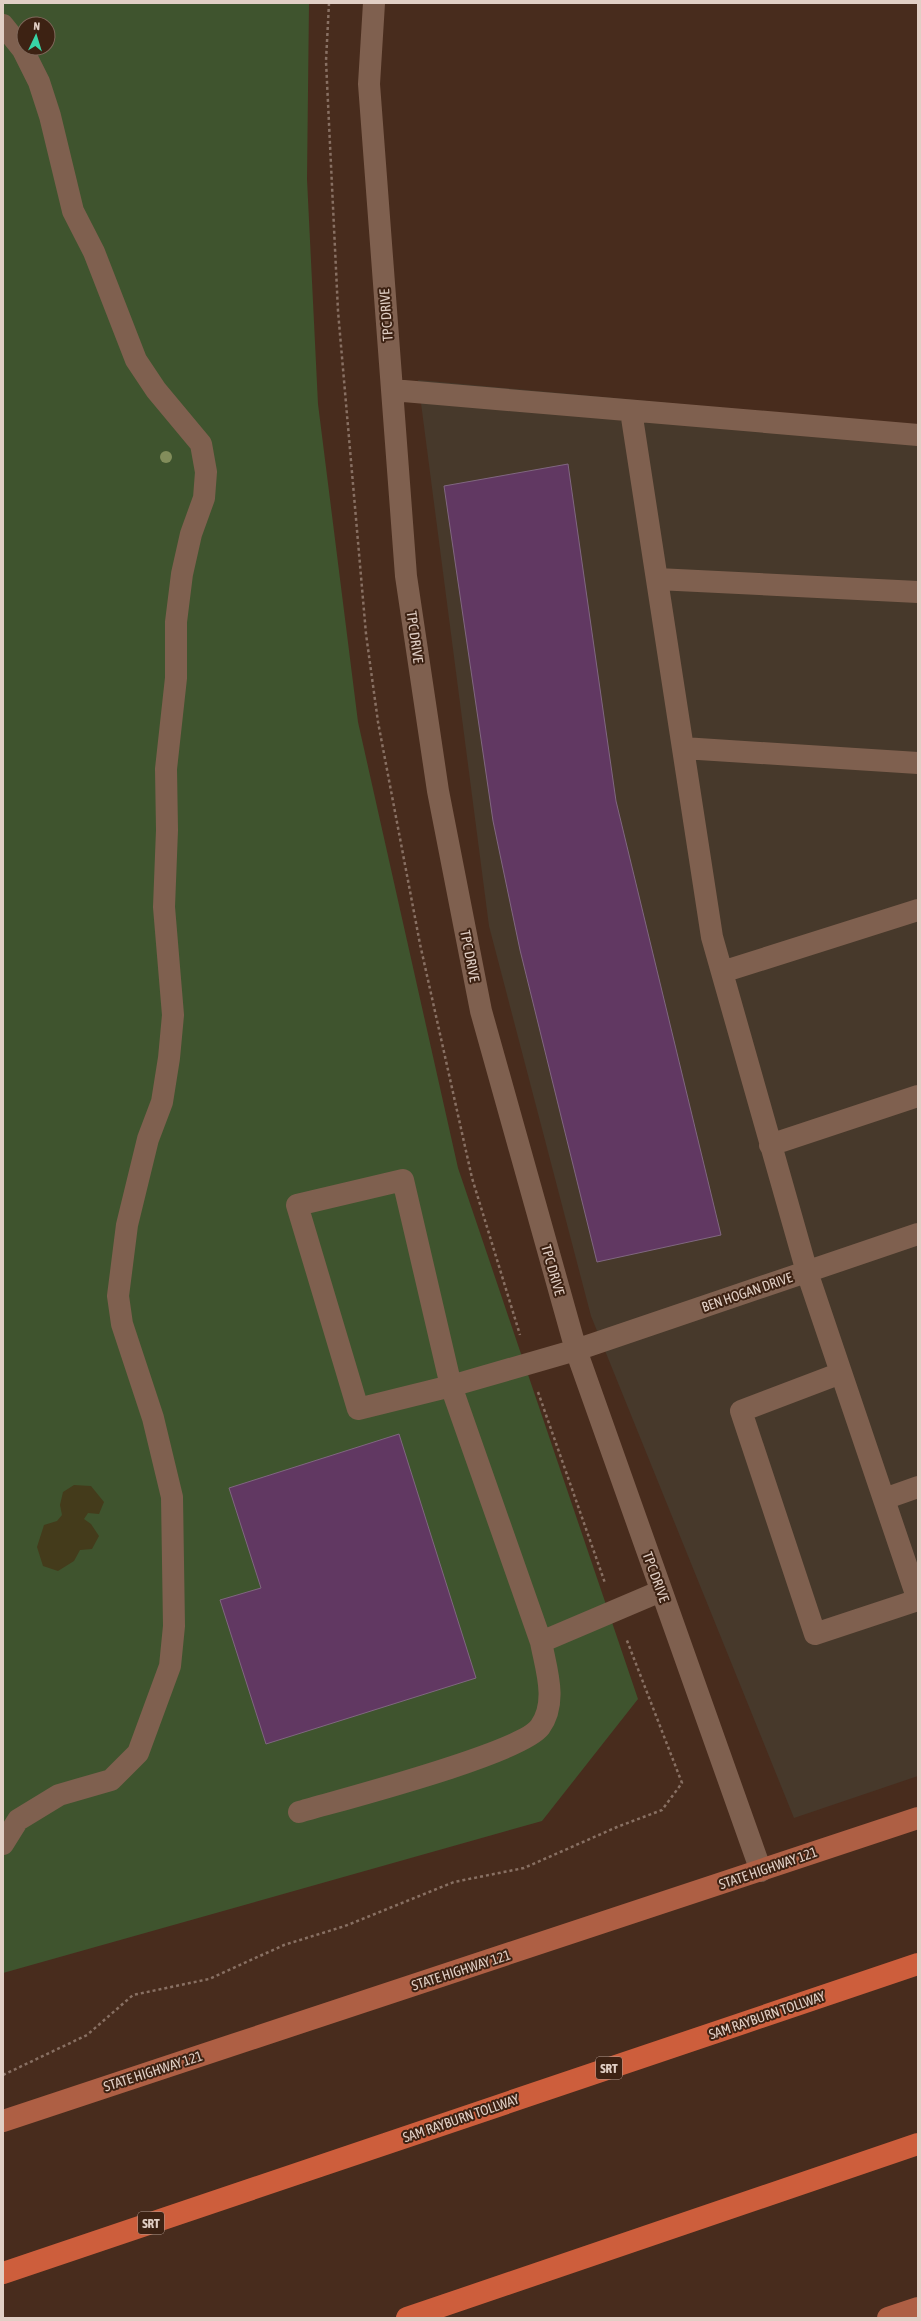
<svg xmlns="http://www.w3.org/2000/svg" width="921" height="2321" viewBox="0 0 921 2321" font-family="'Asap Condensed',sans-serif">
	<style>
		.commercial { fill: #47392b }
		.green { fill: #3f542e; fill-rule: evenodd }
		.sand { fill: #443b1b }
		.building { fill: #613862; stroke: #806780 }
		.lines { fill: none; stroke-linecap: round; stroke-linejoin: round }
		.path { stroke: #887063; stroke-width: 2.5; stroke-dasharray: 3 3; stroke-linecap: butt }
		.minor { stroke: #7f604f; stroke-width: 22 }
		.major { stroke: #ae5f44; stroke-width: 22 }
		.highway { stroke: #cd5e3c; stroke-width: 22 }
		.tree { fill: #828d5b }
		.labels { text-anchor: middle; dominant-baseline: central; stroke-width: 4; stroke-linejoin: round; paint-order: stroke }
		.shield { fill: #3d2213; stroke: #b09b90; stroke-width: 1 }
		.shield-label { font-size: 13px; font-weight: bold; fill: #e1cfc5 }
		.street-label { font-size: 14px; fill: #e1cfc5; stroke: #3d2213 }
	</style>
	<rect width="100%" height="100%" fill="#482c1d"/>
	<path class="commercial" d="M418 380 918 426V1776L794 1818 591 1316 489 926Z"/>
	<path class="green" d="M3 3H309L307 179 318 404 358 722 458 1168 638 1699 542 1821 3 1973ZM24 24H48V48H24Z"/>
	<path class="sand" d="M74 1485 91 1486 104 1502 99 1514 88 1513 84 1519 91 1524 99 1536 92 1549 80 1550 74 1561 58 1571 43 1566 37 1547 44 1525 57 1521 62 1515 60 1505 63 1492Z"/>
	<path class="building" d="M568 464 616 801 721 1235 597 1262 520 950 493 821 444 486Z
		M399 1434 476 1678 266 1744 220 1600 261 1588 229 1488Z"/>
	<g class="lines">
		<path class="path" d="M329 3 326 61 338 311 366 634 378 722 420 944 472 1178 520 1335
			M538 1392 605 1583
			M3 2075 87 2035 133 1995 209 1979 284 1945 345 1926 454 1882 524 1868 617 1827 662 1810 682 1783 626 1638"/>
		<path class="minor" d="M374 3 369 84 406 576 438 791 481 1011 576 1350 761 1871
			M3 25 23 50 39 82 50 116 73 211 94 252 136 360 156 390 201 444 206 472 204 498 191 534 182 574 176 622V678L166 769 167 830 164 907 173 1015 169 1058 162 1102 148 1139 127 1225 118 1296 122 1324 153 1418 172 1497 174 1626 170 1666 138 1753 111 1780 59 1795 18 1820 3 1844
			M392 390 918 435
			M631 411 712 937 807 1272 918 1600
			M657 579 918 592
			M683 748 918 763
			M722 972 918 910
			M770 1145 918 1096
			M403 1180 451 1386 358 1409 297 1205Z
			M841 1373 741 1411 815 1634 918 1600
			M884 1499 918 1487
			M541 1642 451 1386 576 1350 918 1234
			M299 1812C340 1800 520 1754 540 1727 558 1702 546 1669 541 1642L661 1591"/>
		<path class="major" d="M3 2121 918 1818
			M888 2318 918 2308"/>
		<path class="highway" d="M3 2273 918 1964
			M407 2318 918 2144"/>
	</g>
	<circle class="tree" cx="166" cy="457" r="6"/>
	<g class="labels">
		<g class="shield">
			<rect x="596" y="2057" width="26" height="22" rx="3"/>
			<rect x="138" y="2212" width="26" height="22" rx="3"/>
		</g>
		<g class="shield-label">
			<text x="609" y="2068">SRT</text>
			<text x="151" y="2223">SRT</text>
		</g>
		<g class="street-label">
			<text transform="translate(386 315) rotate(-94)">TPC DRIVE</text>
			<text transform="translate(415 637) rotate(82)">TPC DRIVE</text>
			<text transform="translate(470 956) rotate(79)">TPC DRIVE</text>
			<text transform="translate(553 1270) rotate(74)">TPC DRIVE</text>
			<text transform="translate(747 1292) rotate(-19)">BEN HOGAN DRIVE</text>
			<text transform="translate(656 1577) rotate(70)">TPC DRIVE</text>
			<text transform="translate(768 1868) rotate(-19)">STATE HIGHWAY 121</text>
			<text transform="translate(461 1970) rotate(-18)">STATE HIGHWAY 121</text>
			<text transform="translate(767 2015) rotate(-19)">SAM RAYBURN TOLLWAY</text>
			<text transform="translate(153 2071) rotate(-18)">STATE HIGHWAY 121</text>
			<text transform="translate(461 2118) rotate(-19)">SAM RAYBURN TOLLWAY</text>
		</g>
	</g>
	<rect width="921" height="2321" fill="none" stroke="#e1cfc5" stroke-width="8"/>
	<g transform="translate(36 36) rotate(4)"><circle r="19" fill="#3d2213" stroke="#7f675a"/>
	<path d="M0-3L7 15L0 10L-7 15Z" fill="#38d4a6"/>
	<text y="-6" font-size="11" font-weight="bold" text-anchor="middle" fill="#e1cfc5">N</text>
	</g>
</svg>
